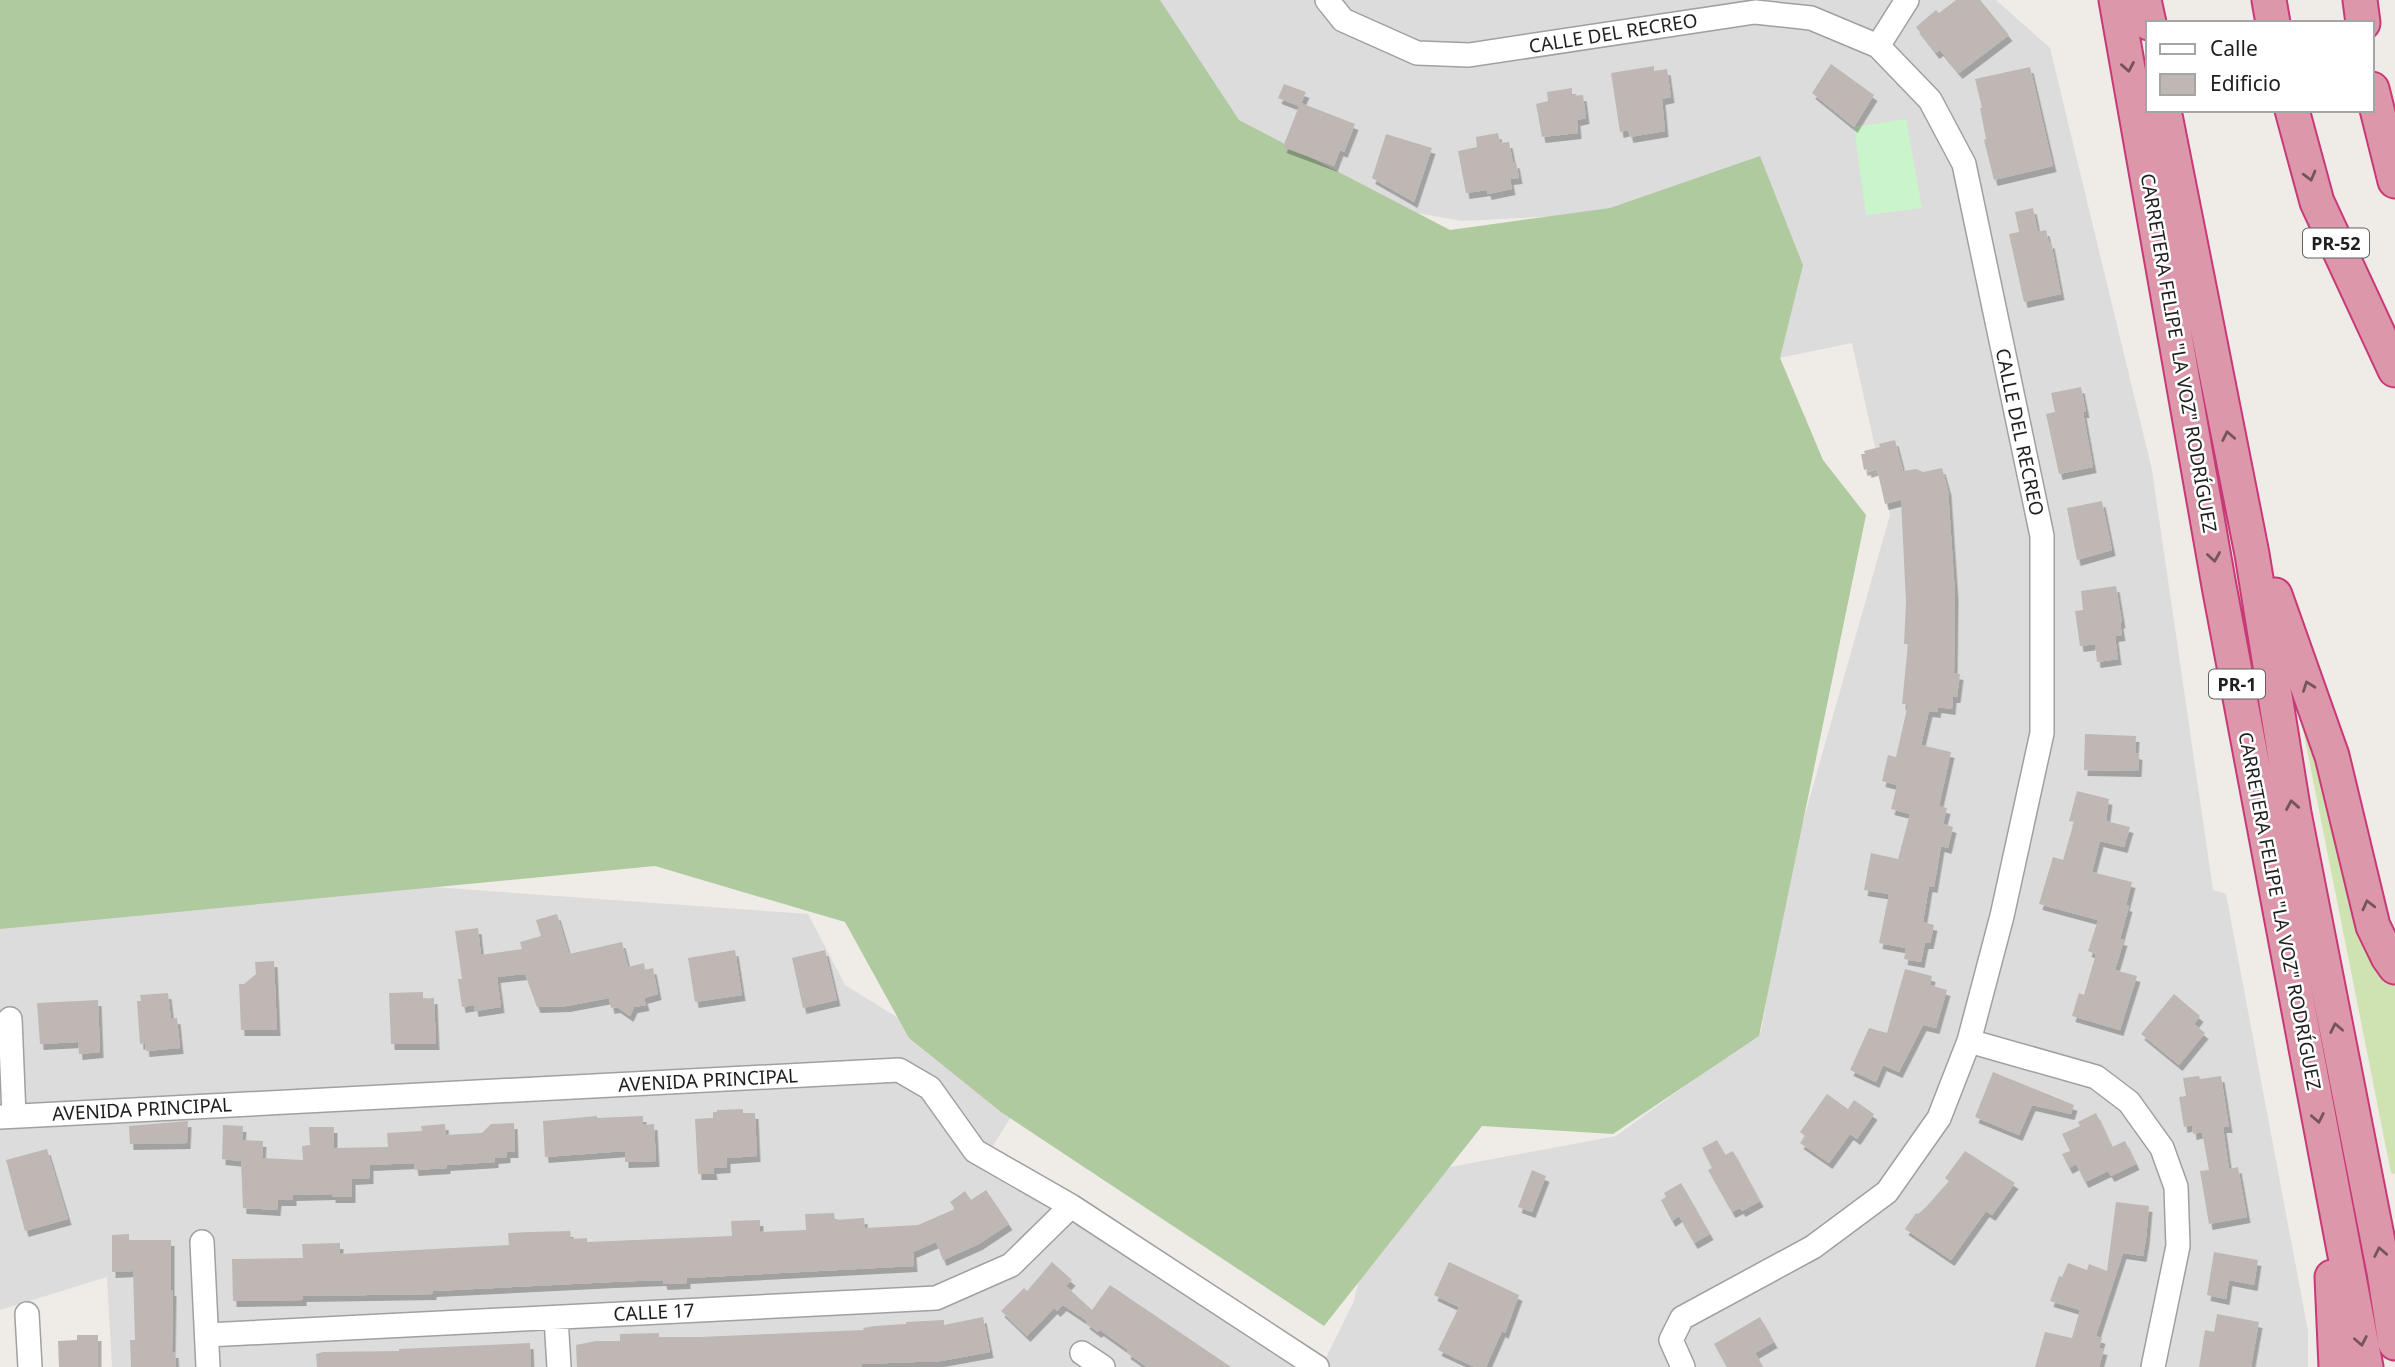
<svg xmlns="http://www.w3.org/2000/svg" width="2395" height="1367" viewBox="0 0 2395 1367" font-family="'Noto Sans',sans-serif">
	<style>
		.residential { fill: #dddcdc }
		.grass { fill: #cfe3b2 }
		.forest { fill: #b0caa0 }
		.park { fill: #caf4c9 }
		.building { fill: #bfb7b4; filter: url(#shadow) }
		.lines { fill: none; stroke-linecap: round; stroke-linejoin: round }
		.minor-casing { stroke: #a0a0a0; stroke-width: 26 }
		.highway-casing { stroke: #c83978; stroke-width: 37 }
		.minor { stroke: #fff; stroke-width: 23 }
		.highway { stroke: #dd97ab; stroke-width: 33 }
		.oneway { stroke: #74555e }
		.labels { text-anchor: middle; dominant-baseline: central; stroke-width: 5; stroke-linejoin: round; paint-order: stroke }
		.shield { fill: #fff; stroke: #626262; stroke-width: 2 }
		.shield-label { font-size: 18px; font-weight: bold; fill: #1f1f1f }
		.street-label { font-size: 19px; fill: #1f1f1f; stroke: #fff }
	</style>
	<defs>
		<filter id="shadow"><feDropShadow dx="3.5" dy="6" stdDeviation="0" flood-color="#0004"/></filter>
	</defs>
	<rect width="100%" height="100%" fill="#efebe7"/>
	<path class="residential" d="M1133 0H1996L2050 48 2152 470 2213 890 2226 894 2308 1331V1367H112L107 1277 0 1310V879L70 861 808 914 845 985 1024 1096 988 1154 1323 1364 1354 1301 1381 1180 1616 1136 1761 1031 1789 871 1890 515 1852 343 1649 385 1615 213 1462 221 1338 199 1247 151Z"/>
	<path class="grass" d="M2294 684 2395 982V1174L2391 1173Z"/>
	<path class="forest" d="M0 0H1160L1239 120 1450 230 1610 208 1760 156 1803 265 1780 358 1823 460 1866 515 1759 1036 1613 1134 1482 1126 1324 1326 1001 1112 909 1038 845 922 655 866 0 929Z"/>
	<path class="park" d="M1906 119 1922 208 1866 215 1854 127Z"/>
	<path class="building" d="M1956 0H1980L2009 35 1959 73 1940 50 1936 53 1916 27 1936 10 1939 13Z
		M1831 64 1874 95 1854 127 1812 93Z
		M1654 66V71L1667 69 1671 97 1662 99 1665 131 1630 137 1628 130 1620 132 1611 73Z
		M2030 67 2053 166 1994 180 1984 140 1986 139 1980 108H1982L1975 79Z
		M1284 84 1306 92 1301 103 1355 124 1344 152 1340 150 1334 166 1283 147 1299 106 1278 98Z
		M1572 88V96L1583 95 1586 118 1577 120 1578 133 1542 137 1536 104 1548 101 1547 92Z
		M1498 133 1500 143 1509 142 1513 163 1516 162 1519 178 1510 179 1512 189 1488 194 1487 190 1466 193 1458 151 1477 147 1476 137Z
		M1386 134 1432 148 1414 202 1372 178Z
		M2033 208 2038 232 2046 230 2049 243 2051 242 2061 294 2024 302 2009 234 2019 232 2015 212Z
		M2081 387 2086 412H2083L2093 467 2059 474 2046 414 2055 412 2051 393Z
		M1895 440 1903 471 1916 469 1923 472 1942 468 1948 490 1955 594 1954 673 1960 674 1957 697H1953L1952 709 1938 707 1937 712 1929 711 1921 745 1951 752 1939 806 1947 808 1943 824 1953 827 1948 848 1941 846 1934 887 1929 886 1923 922 1934 925 1930 943H1925L1921 962 1904 959 1906 948 1879 943 1889 894 1864 890 1871 853 1898 859 1910 814 1891 809 1897 785 1882 781 1888 755 1896 757 1908 704H1902L1908 644H1904L1906 602 1901 500 1885 504 1877 469 1868 472 1867 469 1864 470 1861 454H1865L1864 451 1880 447 1879 444Z
		M2102 501 2112 550 2077 560 2067 508Z
		M2116 586 2122 622 2120 623 2122 635 2115 636 2118 659 2097 662 2095 644 2080 646 2075 611 2083 610 2081 591Z
		M2085 734 2136 736 2135 753 2139 754 2138 771 2084 770Z
		M2077 791 2109 799 2106 821 2130 827 2124 847 2100 841 2092 872 2132 882 2126 905 2129 906 2120 939 2124 940 2115 970 2137 976 2120 1030 2072 1016 2079 993 2084 995 2096 954 2088 951 2098 920 2039 904 2053 857 2063 860 2074 822 2069 821Z
		M557 914 569 954 622 942 628 967 644 963 645 970 653 968 658 994 644 998 646 1005 634 1007 630 1016 617 1007 611 1008 609 998 567 1006 537 1007 525 974 497 977 501 1007 475 1011 474 1005 462 1007 458 979H462L455 931 478 928 481 955 522 949 520 942 541 936 536 920Z
		M735 950 742 995 695 1002 688 958Z
		M825 950 837 1000 803 1008 792 958Z
		M274 961 277 1030H241L239 984H244L256 974 255 962Z
		M1905 969 1932 976 1930 985 1947 990 1936 1028 1923 1025 1899 1072 1883 1065 1876 1082 1850 1070 1869 1028 1887 1033Z
		M423 992V999L434 998 436 1044H391L389 993Z
		M168 993 171 1019 177 1018 180 1048 146 1051 145 1043 140 1044 137 1001H141L140 995Z
		M2174 994 2200 1016 2194 1024 2205 1033 2179 1065 2141 1034Z
		M98 1000 100 1052 79 1054 78 1042 40 1044 37 1003Z
		M1993 1072 2074 1105 2071 1114 2032 1105 2019 1135 1975 1117Z
		M2199 1076 2200 1079 2221 1076 2229 1127H2223L2229 1169 2238 1167 2247 1217 2209 1224 2200 1171 2209 1170 2202 1132 2193 1134 2192 1125 2184 1127 2179 1097 2186 1096 2183 1078Z
		M1827 1094 1848 1109 1854 1100 1874 1114 1857 1139 1850 1134 1829 1163 1800 1143 1805 1136 1800 1132Z
		M743 1109V1113H755L757 1156 727 1158V1167L713 1168 714 1174H698L695 1119 713 1118V1112H717V1110Z
		M2096 1113 2112 1147 2125 1141 2136 1164 2111 1176 2108 1171 2085 1182 2076 1164 2069 1168 2062 1154 2070 1151 2062 1134 2080 1126 2078 1122Z
		M597 1116V1118L643 1116V1125L654 1124 656 1161 625 1162V1151L545 1157 543 1121Z
		M188 1121 187 1143 130 1144 129 1126Z
		M514 1123 515 1152H507V1157L495 1158V1162L447 1165V1168L415 1170 414 1163 370 1165V1178L352 1179V1197H332V1194L293 1195V1200H278L277 1210 243 1208 241 1161 222 1159 223 1125 243 1126 242 1140 263 1141 262 1158 303 1160 302 1146 310 1145 309 1127H334V1148L388 1147 387 1133 422 1131 421 1126 445 1124 446 1135 482 1133 491 1124Z
		M1717 1140 1725 1155 1733 1151 1760 1201 1742 1211 1740 1208 1732 1212 1708 1170 1712 1168 1702 1148Z
		M47 1149 68 1219 25 1231 6 1160Z
		M1965 1151 2015 1183 1992 1215 1986 1211 1951 1260 1905 1229 1916 1213 1918 1214 1926 1207 1949 1181 1945 1178Z
		M1532 1170 1546 1176 1532 1212 1518 1207Z
		M1681 1183 1710 1234 1694 1243 1679 1216 1672 1221 1661 1200 1666 1197 1664 1193Z
		M986 1190 1009 1224 979 1244 943 1260 936 1242 913 1252 914 1266 687 1278V1283L664 1284 663 1280 612 1282 433 1291V1294L303 1296V1300L233 1301 232 1259 303 1258 302 1244 340 1243V1254L509 1245 508 1233 531 1232 570 1231 571 1239 587 1238V1242L732 1236 731 1221 760 1220V1232L806 1230 805 1214 834 1213 835 1220 864 1218 865 1228 918 1225 955 1209 950 1202 965 1191 971 1200Z
		M2116 1202 2149 1206 2146 1239 2143 1256 2123 1253 2096 1336 2102 1338 2099 1348 2104 1349 2099 1367H2035L2045 1332 2072 1338 2080 1310 2050 1301 2059 1276 2062 1277 2068 1263 2087 1270 2089 1264 2107 1271Z
		M129 1234V1240H171V1290H173L172 1352H175L176 1367H131L130 1340H135L133 1271 112 1272V1235Z
		M2214 1252 2258 1260 2254 1285 2229 1280 2226 1299 2207 1295Z
		M1052 1262 1072 1280 1066 1286 1092 1310 1110 1285 1231 1367H1147L1127 1353 1128 1350 1100 1330 1098 1332 1086 1323 1087 1321 1063 1305 1057 1311 1054 1308 1027 1336 1001 1311 1024 1288 1027 1291Z
		M1449 1262 1519 1295 1505 1333 1502 1331 1486 1367H1475L1438 1350 1459 1307 1434 1295Z
		M2217 1314 2259 1322 2251 1367H2199L2205 1330 2214 1332Z
		M983 1317 990 1352 941 1361 862 1364V1367H577L576 1345 596 1341H620V1334L659 1333V1337H699L864 1330 863 1328 874 1326 906 1324V1322L944 1320V1325Z
		M1760 1317 1774 1342 1755 1353 1763 1367H1727L1714 1344Z
		M77 1335H98V1367H59L58 1341 77 1340Z
		M530 1343 531 1367H317L316 1354 323 1352 399 1351V1349Z"/>
	<g class="lines">
		<g class="minor-casing">
			<path id="minor" d="M1327 0 1343 20 1417 53 1469 55 1755 12 1811 18 1878 46 1930 100 1964 164 2042 536V733L2002 916 1969 1041 1939 1118 1887 1192 1813 1247 1682 1318 1671 1340 1683 1367
				M1878 46 1907 0
				M10 1019 14 1116
				M1969 1041 2096 1077 2129 1102 2162 1148 2176 1187 2178 1246 2153 1367
				M0 1117 899 1070 930 1088 975 1151 1071 1206 1317 1367
				M202 1242 208 1367
				M27 1314 30 1367
				M556 1318 559 1367
				M207 1335 936 1298 1011 1265 1071 1206
				M1082 1353 1103 1367"/>
		</g>
		<g class="highway-casing">
			<path id="highway" d="M2116 0 2219 586 2366 1367
				M2144 0 2149 23
				M2269 0 2273 23
				M2360 0 2363 23
				M2372 89 2395 181
				M2164 110 2252 554 2294 813 2384 1272 2395 1343
				M2292 110 2317 202 2395 370
				M2275 595 2332 756 2373 926 2388 957 2395 967
				M2332 1277 2336 1367"/>
		</g>
		<use href="#minor" class="minor"/>
		<use href="#highway" class="highway"/>
	</g>
	<defs><path id="oneway-chevron" d="M-2-3.5L2.5 0L-2 3.5" fill="none" stroke-width="1.6" stroke-linecap="round" stroke-linejoin="round" transform="scale(1.75)"/></defs>
	<g class="oneway">
		<use href="#oneway-chevron" transform="translate(2128 67) rotate(80)"/>
		<use href="#oneway-chevron" transform="translate(2310 176) rotate(75)"/>
		<use href="#oneway-chevron" transform="translate(2228 436) rotate(-101)"/>
		<use href="#oneway-chevron" transform="translate(2214 557) rotate(81)"/>
		<use href="#oneway-chevron" transform="translate(2308 686) rotate(-110)"/>
		<use href="#oneway-chevron" transform="translate(2292 805) rotate(-100)"/>
		<use href="#oneway-chevron" transform="translate(2368 905) rotate(-104)"/>
		<use href="#oneway-chevron" transform="translate(2336 1028) rotate(-101)"/>
		<use href="#oneway-chevron" transform="translate(2318 1118) rotate(79)"/>
		<use href="#oneway-chevron" transform="translate(2380 1252) rotate(-101)"/>
		<use href="#oneway-chevron" transform="translate(2361 1341) rotate(79)"/>
	</g>
	<g class="labels">
		<g class="shield">
			<rect x="2303" y="228.5" width="66" height="29" rx="5"/>
			<rect x="2209" y="669.5" width="56" height="29" rx="5"/>
		</g>
		<g class="shield-label">
			<text x="2336" y="243">PR-52</text>
			<text x="2237" y="684">PR-1</text>
		</g>
		<g class="street-label">
			<text transform="translate(1613 33) rotate(-9)">CALLE DEL RECREO</text>
			<text transform="translate(2179 353) rotate(80)">CARRETERA FELIPE "LA VOZ" RODRÍGUEZ</text>
			<text transform="translate(2020 432) rotate(78)">CALLE DEL RECREO</text>
			<text transform="translate(2280 911) rotate(79)">CARRETERA FELIPE "LA VOZ" RODRÍGUEZ</text>
			<text transform="translate(708 1080) rotate(-3)">AVENIDA PRINCIPAL</text>
			<text transform="translate(142 1109) rotate(-3)">AVENIDA PRINCIPAL</text>
			<text transform="translate(654 1312) rotate(-3)">CALLE 17</text>
		</g>
	</g>
	<rect x="2146" y="21" width="228" height="91" fill="#ffffff" stroke="#a5a5a5" stroke-width="2"/>
	<rect x="2160" y="44" width="35" height="10" fill="#ffffff" stroke="#a5a5a5" stroke-width="2"/>
	<text x="2210" y="56" font-size="21" fill="#1f1f1f">Calle</text>
	<rect x="2160" y="74" width="35" height="21" fill="#bfb7b4" stroke="#a5a5a5" stroke-width="2"/>
	<text x="2210" y="91" font-size="21" fill="#1f1f1f">Edificio</text>
</svg>
